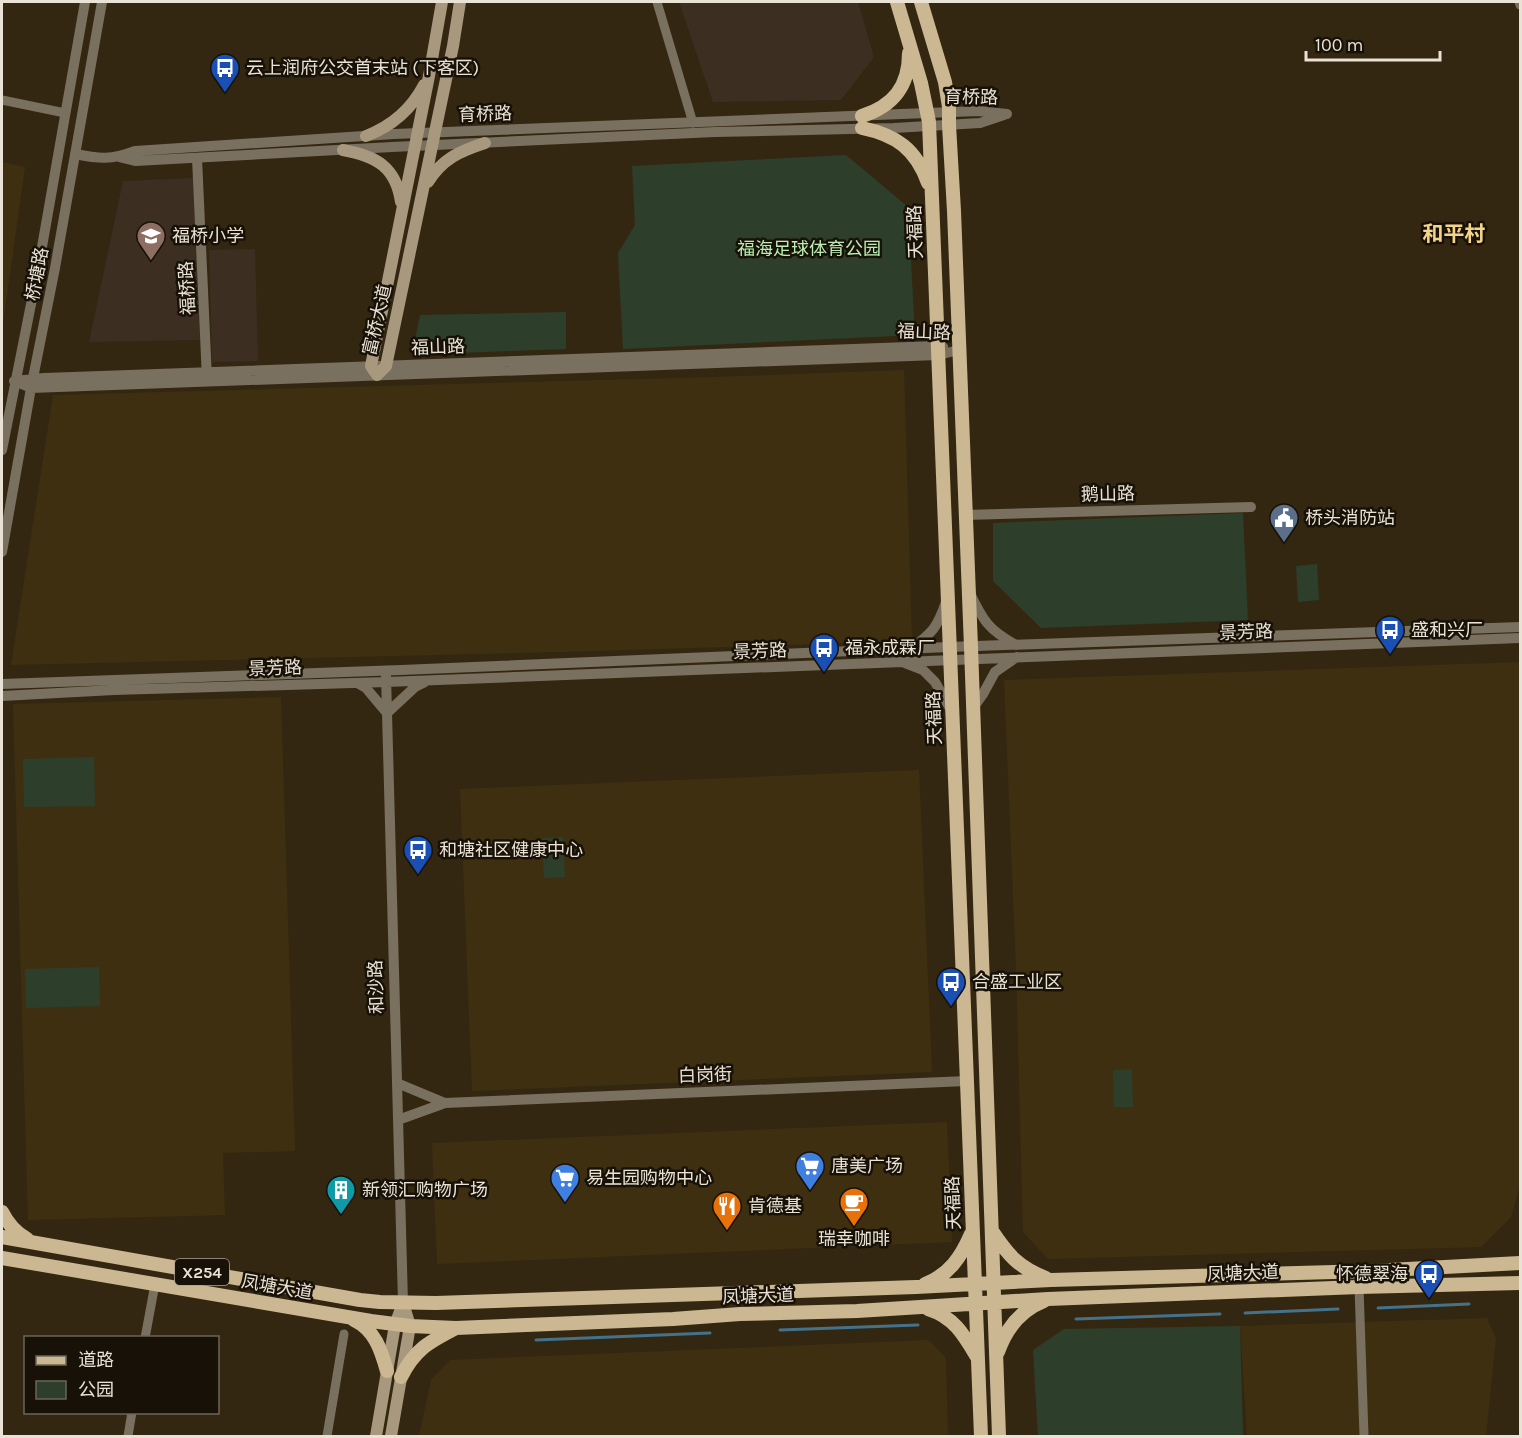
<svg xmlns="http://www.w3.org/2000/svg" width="1522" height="1438" viewBox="0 0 1522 1438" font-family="Karla,'Noto Sans SC',sans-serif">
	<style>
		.built { fill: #3f2f11 }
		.education { fill: #3c2e21 }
		.green { fill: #2d3f2b }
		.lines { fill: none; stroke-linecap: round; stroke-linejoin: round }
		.stream { stroke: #44728a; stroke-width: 3 }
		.minor { stroke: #7a705f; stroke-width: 9 }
		.tertiary { stroke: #7a705f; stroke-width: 10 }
		.secondary { stroke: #a8987d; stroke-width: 12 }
		.primary { stroke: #ccb793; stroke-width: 14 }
		.labels { text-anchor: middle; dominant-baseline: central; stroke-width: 5; stroke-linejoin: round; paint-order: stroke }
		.shield { fill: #171108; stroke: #aba397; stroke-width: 1.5 }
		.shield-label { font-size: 16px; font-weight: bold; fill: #eae2d4 }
		.poi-label { font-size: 18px; fill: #eae2d4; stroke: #171108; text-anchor: start }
		.street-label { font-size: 18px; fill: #eae2d4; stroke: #171108 }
		.park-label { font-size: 18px; fill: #baecb3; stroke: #171108 }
		.quarter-label { font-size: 21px; font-weight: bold; fill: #f5d48a; stroke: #171108 }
	</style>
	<rect width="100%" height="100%" fill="#342711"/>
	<path class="built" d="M2 162 25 167 2 331Z
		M904 370 912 641 560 652 11 665 53 395 714 377Z
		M1520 662V1185L1511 1217 1481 1247 1048 1259 1023 1232 1016 968 1004 680Z
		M281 697 295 1151 223 1153 225 1215 28 1220 13 704Z
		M919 770 932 1072 472 1091 460 789Z
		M947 1122 952 1242 437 1264 432 1143Z
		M1487 1318 1496 1338 1486 1436H1247L1240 1326Z
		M929 1340 946 1358 948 1436H419L431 1380 450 1360Z"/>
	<path class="education" d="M679 2H858L874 57 841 100 713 102Z
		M193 178 200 340 89 342 123 181Z
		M255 249 258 361 212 362 209 250Z"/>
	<path class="green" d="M846 155 908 207 915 335 623 349 618 253 635 225 632 166Z
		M566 312V349L427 354 415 340 420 315Z
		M1243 513 1248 620 1041 628 993 581V523Z
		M1317 564 1319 600 1298 602 1296 566Z
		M94 757 95 806 24 807 23 759Z
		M563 837 565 877 544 878 542 838Z
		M99 967 100 1006 26 1008 25 969Z
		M1132 1069 1133 1107H1114L1113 1070Z
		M1240 1326 1243 1436H1038L1033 1350 1064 1329Z"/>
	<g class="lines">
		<path class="stream" d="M1378 1308 1469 1304
			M1245 1313 1338 1309
			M1076 1319 1220 1314
			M780 1330 918 1325
			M536 1340 710 1333"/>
		<path class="minor" d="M657 2 693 123
			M1519 2 1520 5
			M2 100 65 113
			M1359 1287 1364 1436
			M145 1338 155 1284
			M128 1436 132 1412
			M327 1436 344 1334"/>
		<path class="tertiary" d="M75 154C100 159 111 160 135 151L394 134 978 111 1007 114
			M119 157 135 161 392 147 715 132 894 128 980 123 1004 115
			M197 158 207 379
			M14 381 31 388 938 355 959 350
			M15 381 44 378 937 346 943 347
			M2 450 39 264 85 2
			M965 515 1251 507
			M2 552 31 388 55 268 102 2
			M970 593C983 621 989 630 1016 645
			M911 649C933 632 937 628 946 602
			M905 663 923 670 935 682 951 710
			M386 676 403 1303
			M357 683 366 688 387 713 415 687 425 682
			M2 684 401 670 949 647 1520 627
			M2 696 114 690 386 682 1520 638
			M973 708 983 694 995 672 1017 657
			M397 1083 445 1103
			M398 1120 445 1103 967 1081"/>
		<path class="secondary" d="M442 2 429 76 371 366 377 375 386 366 453 46 460 2
			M366 136C392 126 411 110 424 85
			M343 150C376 156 396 167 401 202
			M428 182C442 159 460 151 485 143
			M376 1436 395 1325 403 1303
			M391 1436 410 1326 403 1303"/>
		<path class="primary" d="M897 2 921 83 929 122 981 1436
			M921 2 945 82 949 107V125L954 211 971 647 999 1436
			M862 116C893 106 909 87 909 53
			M862 128C896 135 916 149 928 183
			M2 1212C8 1224 16 1233 27 1239
			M992 1231C1008 1255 1019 1268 1046 1278
			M2 1237 360 1300 380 1302 436 1303 916 1287 1051 1280 1370 1271 1520 1263
			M2 1258 371 1321 410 1326 456 1328 673 1319 740 1314 857 1311 1048 1299 1359 1287 1520 1283
			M925 1284C949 1275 961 1257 971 1234
			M928 1309C954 1317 964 1335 977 1357
			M354 1320C375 1330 381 1350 387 1371
			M998 1352C1006 1329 1021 1310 1044 1301
			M401 1377C415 1349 429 1342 456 1328"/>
	</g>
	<defs>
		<g id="bus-pin" transform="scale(1.5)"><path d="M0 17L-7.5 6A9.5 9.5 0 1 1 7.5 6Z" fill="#1a4fb4" stroke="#171108"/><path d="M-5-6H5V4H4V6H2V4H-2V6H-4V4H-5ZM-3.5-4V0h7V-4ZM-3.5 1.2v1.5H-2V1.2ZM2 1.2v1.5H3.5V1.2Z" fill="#fff"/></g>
		<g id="school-pin" transform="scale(1.5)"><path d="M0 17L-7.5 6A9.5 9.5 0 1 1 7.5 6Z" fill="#8d6e63" stroke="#171108"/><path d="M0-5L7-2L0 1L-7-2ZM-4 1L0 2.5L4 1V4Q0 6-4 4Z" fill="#fff"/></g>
		<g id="civic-pin" transform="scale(1.5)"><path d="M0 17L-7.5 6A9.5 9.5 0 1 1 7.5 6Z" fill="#5c6f8a" stroke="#171108"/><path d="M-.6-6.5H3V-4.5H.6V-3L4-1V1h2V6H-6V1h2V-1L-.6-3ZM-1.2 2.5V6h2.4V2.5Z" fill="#fff"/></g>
		<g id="supermarket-pin" transform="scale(1.5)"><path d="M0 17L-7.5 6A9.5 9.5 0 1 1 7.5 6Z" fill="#3f7fe0" stroke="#171108"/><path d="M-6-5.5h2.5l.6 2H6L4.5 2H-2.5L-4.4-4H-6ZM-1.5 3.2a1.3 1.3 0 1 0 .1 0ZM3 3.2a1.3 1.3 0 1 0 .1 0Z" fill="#fff"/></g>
		<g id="building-pin" transform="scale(1.5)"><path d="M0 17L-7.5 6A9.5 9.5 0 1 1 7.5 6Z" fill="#0f9aa8" stroke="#171108"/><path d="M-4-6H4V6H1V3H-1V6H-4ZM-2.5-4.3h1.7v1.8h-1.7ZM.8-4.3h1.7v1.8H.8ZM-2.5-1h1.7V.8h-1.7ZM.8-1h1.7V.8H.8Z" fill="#fff"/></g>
		<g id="cafe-pin" transform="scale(1.5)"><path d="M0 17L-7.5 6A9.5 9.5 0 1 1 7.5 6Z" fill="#e8710a" stroke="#171108"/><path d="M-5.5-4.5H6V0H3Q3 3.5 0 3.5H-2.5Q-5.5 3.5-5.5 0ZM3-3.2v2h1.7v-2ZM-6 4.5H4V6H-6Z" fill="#fff"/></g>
		<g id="restaurant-pin" transform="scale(1.5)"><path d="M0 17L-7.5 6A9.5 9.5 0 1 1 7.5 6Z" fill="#e8710a" stroke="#171108"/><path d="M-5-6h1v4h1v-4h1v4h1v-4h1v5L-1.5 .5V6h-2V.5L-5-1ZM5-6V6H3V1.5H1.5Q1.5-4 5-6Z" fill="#fff"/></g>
	</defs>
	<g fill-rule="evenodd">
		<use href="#bus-pin" x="225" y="68"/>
		<use href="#school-pin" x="151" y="236"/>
		<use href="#civic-pin" x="1284" y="518"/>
		<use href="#bus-pin" x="1390" y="630"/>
		<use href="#bus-pin" x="824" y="648"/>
		<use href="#bus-pin" x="418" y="850"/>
		<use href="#bus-pin" x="951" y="982"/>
		<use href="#supermarket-pin" x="810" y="1166"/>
		<use href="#supermarket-pin" x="565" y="1178"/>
		<use href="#building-pin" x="341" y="1190"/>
		<use href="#cafe-pin" x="854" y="1202"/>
		<use href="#restaurant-pin" x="727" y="1206"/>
		<use href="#bus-pin" x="1429" y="1274"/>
	</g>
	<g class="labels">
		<rect class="shield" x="175" y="1259" width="54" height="26" rx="4.5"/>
		<g class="shield-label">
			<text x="202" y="1272">X254</text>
		</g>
		<g class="poi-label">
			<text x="246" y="68">云上润府公交首末站 (下客区)</text>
			<text x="172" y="236">福桥小学</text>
			<text x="1305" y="518">桥头消防站</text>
			<text x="1411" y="630">盛和兴厂</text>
			<text x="845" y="648">福永成霖厂</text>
			<text x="439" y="850">和塘社区健康中心</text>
			<text x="972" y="982">合盛工业区</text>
			<text x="831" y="1166">唐美广场</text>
			<text x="586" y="1178">易生园购物中心</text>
			<text x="362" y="1190">新领汇购物广场</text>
			<text x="748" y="1206">肯德基</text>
			<text x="854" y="1239" text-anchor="middle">瑞幸咖啡</text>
			<text x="1408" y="1274" text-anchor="end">怀德翠海</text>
		</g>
		<g class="street-label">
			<text transform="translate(971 97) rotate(1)">育桥路</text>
			<text transform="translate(485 114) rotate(-2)">育桥路</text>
			<text transform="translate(915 232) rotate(-92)">天福路</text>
			<text transform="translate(37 274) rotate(-79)">桥塘路</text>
			<text transform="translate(187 288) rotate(-93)">福桥路</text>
			<text transform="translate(377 320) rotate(-77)">富桥大道</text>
			<text transform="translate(924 332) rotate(2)">福山路</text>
			<text transform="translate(438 347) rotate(-2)">福山路</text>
			<text transform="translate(1108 494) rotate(-1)">鹅山路</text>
			<text transform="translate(1246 632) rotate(-2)">景芳路</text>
			<text transform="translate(760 651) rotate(-2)">景芳路</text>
			<text transform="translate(275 668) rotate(-2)">景芳路</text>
			<text transform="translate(934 718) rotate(-92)">天福路</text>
			<text transform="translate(376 987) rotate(-92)">和沙路</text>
			<text transform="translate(705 1075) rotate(-2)">白岗街</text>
			<text transform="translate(953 1203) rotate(-92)">天福路</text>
			<text transform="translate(1243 1273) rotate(-2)">凤塘大道</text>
			<text transform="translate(277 1287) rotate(10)">凤塘大道</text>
			<text transform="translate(758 1296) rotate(-2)">凤塘大道</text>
		</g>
		<g class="park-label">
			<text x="809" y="249">福海足球体育公园</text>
		</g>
		<g class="quarter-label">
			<text x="1454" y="234">和平村</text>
		</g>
	</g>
	<rect width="1522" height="1438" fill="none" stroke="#eae2d4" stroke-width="6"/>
	<rect x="24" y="1336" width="195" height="78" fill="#171108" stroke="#6b655a" stroke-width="1.5"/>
	<rect x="36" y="1356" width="30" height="9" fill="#ccb793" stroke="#6b655a" stroke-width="1.5"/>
	<text x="78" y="1366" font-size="18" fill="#eae2d4">道路</text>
	<rect x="36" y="1381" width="30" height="18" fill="#2d3f2b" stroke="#6b655a" stroke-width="1.5"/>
	<text x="78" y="1396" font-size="18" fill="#eae2d4">公园</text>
	<path d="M1306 51v9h134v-9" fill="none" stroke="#eae2d4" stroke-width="3"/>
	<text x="1315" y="51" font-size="18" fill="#eae2d4" stroke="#171108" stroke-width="4.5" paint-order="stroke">100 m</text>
</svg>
